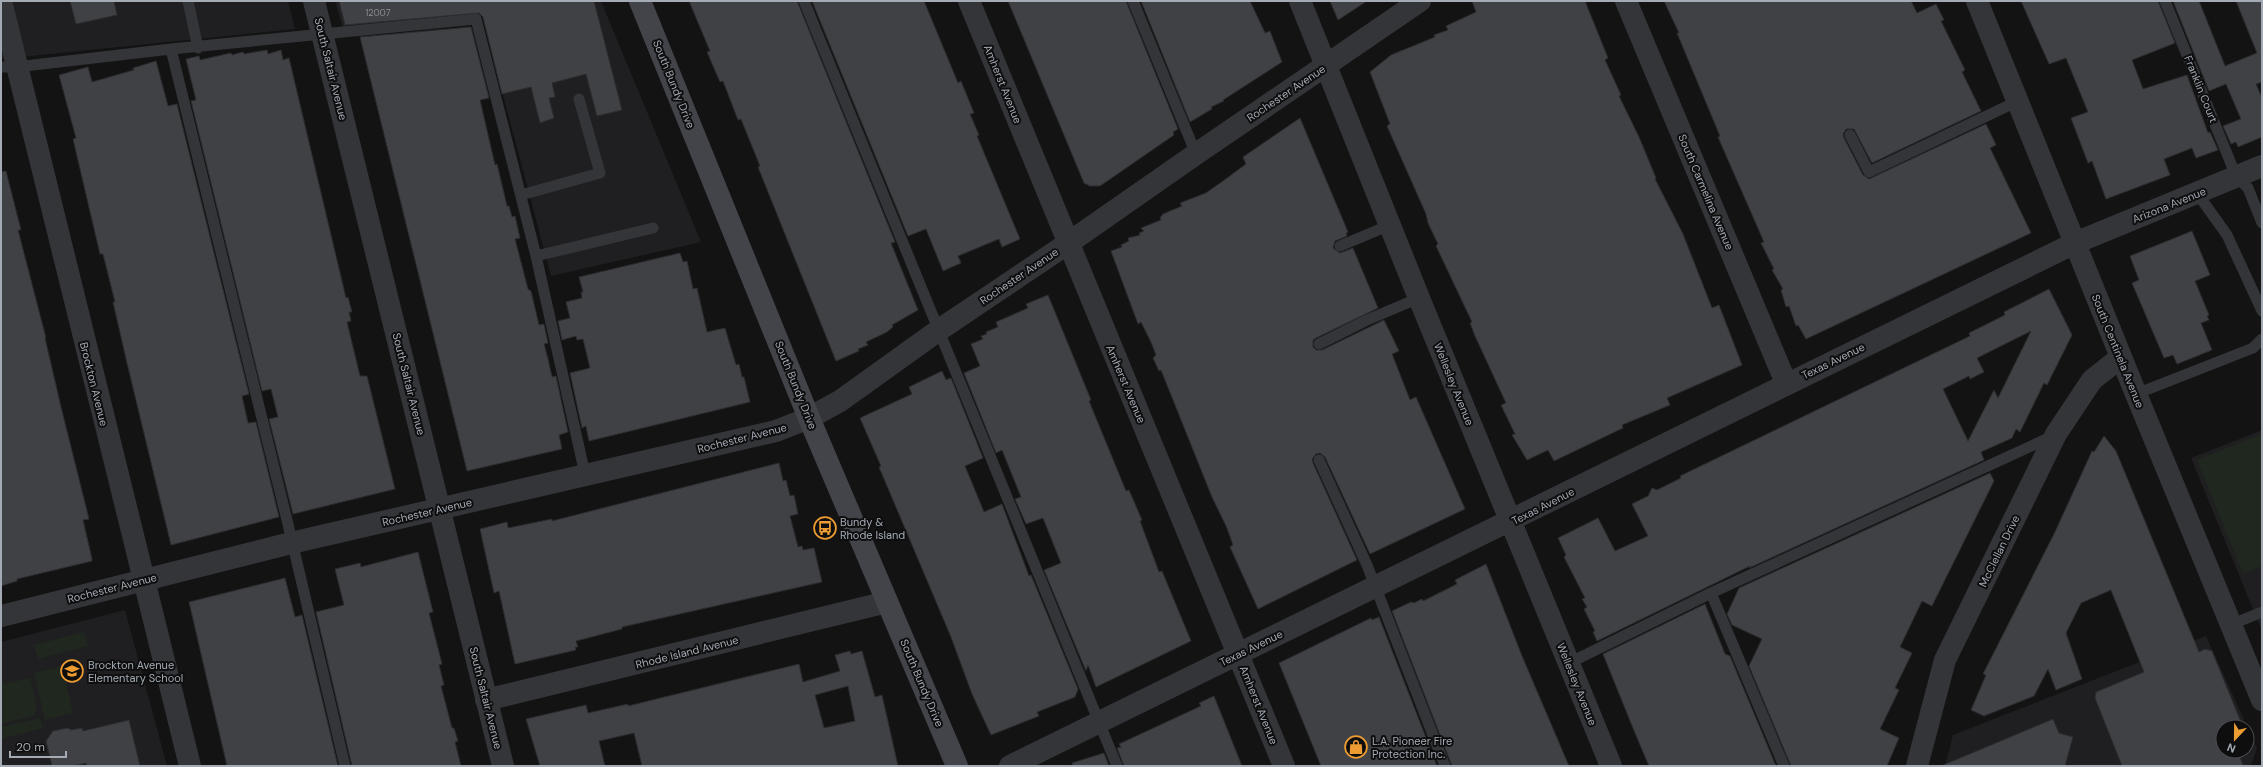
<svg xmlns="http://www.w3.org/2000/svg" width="2263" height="767" viewBox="0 0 2263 767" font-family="'DM Sans',sans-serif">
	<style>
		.built { fill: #1f1f21; fill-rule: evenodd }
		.green { fill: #1f271f }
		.building { fill: #3f4144; stroke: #2d2d30; fill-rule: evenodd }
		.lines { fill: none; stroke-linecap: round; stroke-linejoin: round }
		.lane { stroke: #343539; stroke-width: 11 }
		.street { stroke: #343539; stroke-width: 22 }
		.secondary { stroke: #424449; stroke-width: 22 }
		.labels { text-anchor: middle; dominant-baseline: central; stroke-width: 4; stroke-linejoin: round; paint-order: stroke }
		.number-label { font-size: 9px; fill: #8b9098 }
		.street-label { font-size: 11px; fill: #a4abb4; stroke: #0e0e0f }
		.poi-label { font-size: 11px; fill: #a4abb4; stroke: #0e0e0f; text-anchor: start }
	</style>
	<rect width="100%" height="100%" fill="#131314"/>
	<path class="built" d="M1 1H288L295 29 1 59Z
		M335 1H601L701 242 551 276 481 12 343 28Z
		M2262 430V631L2191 458Z
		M125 610 167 766H1V642Z
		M2206 636 2257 748 2251 766H1945L1953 735ZM2223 727H2247V751H2223Z"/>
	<path class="green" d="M2262 434V566L2243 574 2197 460Z
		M84 632 88 646 38 659 34 645Z
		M62 666 73 713 45 720 34 673Z
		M1 677 3 684 30 678 37 708 33 716 1 724Z
		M40 718 43 728 1 739V727Z"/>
	<path class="building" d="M70 1H114L117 15 76 24Z
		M339 1H594L622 110 597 116 586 74 552 83 555 97 549 98 554 118 540 123 531 87 502 94 483 17 479 13 345 25Z
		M689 1H797L895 242 891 243 918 310 892 325 893 327 887 332 866 342 868 345 858 349 859 351 836 361 758 167 760 166 741 119 738 120 723 81 720 82 707 52 710 51Z
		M812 1H924L958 83 961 81 974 113 970 114 979 135 977 136 1020 239 1002 247 999 239 958 256 961 263 943 271 926 229 908 236Z
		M1008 1H1126L1178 129 1173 132 1174 135 1100 186H1090L1084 183Z
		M1141 1H1250L1265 33 1270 31 1282 62 1223 100 1224 101 1211 107 1212 109 1190 122Z
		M1330 1H1367L1338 20Z
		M1472 1H1585L1608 58 1605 60 1621 95 1619 96 1639 137 1656 178 1655 179 1683 234 1712 308 1719 305 1742 365 1667 398 1670 405 1622 425 1623 428 1554 461 1548 450 1527 460 1512 435 1515 434 1501 405 1506 403 1475 336 1470 323 1472 322 1436 246 1438 244 1428 223 1426 214 1387 126 1390 124 1370 72 1391 55 1435 37 1434 35 1448 30 1446 26 1476 12Z
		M1664 1H1911L1917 13 1936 4 1944 20 1941 21 1965 70 1962 72 1981 111 1872 163 1854 129H1846L1843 134 1844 138 1863 175 1869 179 1986 124 1996 145 1990 148 2031 233 1806 339 1798 325 1796 326 1789 306 1786 307 1781 290 1783 289 1772 270 1774 269 1761 243 1764 242 1718 137 1720 136 1677 33H1679Z
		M2021 1H2158L2175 43 2132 60 2143 89 2187 75 2208 133 2210 132 2218 150 2196 158 2192 148 2164 159 2170 175 2106 199 2092 161 2088 163 2071 118 2088 112 2066 58 2049 64Z
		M2173 1H2199L2225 66 2257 53 2236 1H2262V82L2256 84 2262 98V137L2238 147 2236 142 2231 144 2223 126 2241 119 2226 84 2209 91Z
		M471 27 489 98 480 100 495 165 497 164 507 206H509L512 217 515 216 520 238 515 239 528 289 531 291 539 325 544 324 548 343 544 344 548 359 552 377 556 376 568 432 559 435 562 449 467 471 360 37Z
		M267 50 268 54 281 50 283 60 289 58 346 298 348 297 352 312H349L351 321 347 322 360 376H367L395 489 293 514 269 419 278 417 271 389 262 391 191 101 196 100 186 59 199 56 200 60 231 53 232 55 243 52 244 54Z
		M156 61 168 106 177 104 249 394 242 396 248 423 256 422 279 517 171 545 127 363 113 302H115L103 254H100L73 139 76 138 59 75 88 67 92 82 134 70 133 68Z
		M1300 118 1348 232 1346 233 1347 236 1335 241 1333 248 1340 253 1353 248 1378 308 1316 338 1313 340V347L1316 350H1322L1384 320 1399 351 1392 354 1410 400 1416 397 1465 509 1370 554 1325 457 1320 453 1316 454 1312 459 1313 463 1357 560 1258 609 1230 547 1233 545 1227 528 1212 497 1161 370 1159 371 1153 358 1156 355 1151 342 1141 322 1138 324 1111 251 1122 247 1121 245 1129 241 1128 238 1140 235 1139 233 1144 231 1141 228 1161 220 1160 218 1163 214 1182 206 1180 203 1206 193 1223 181 1246 164 1243 157Z
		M6 171 21 230H18L46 338H45L61 407 89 519 83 520 92 559V561L17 579V581L1 586V172Z
		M2192 231 2210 275 2195 281 2209 315 2207 316 2209 320 2201 323 2212 350 2177 364 2173 355 2164 358 2132 283 2139 280 2130 256Z
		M680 253 683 262 687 261 693 289 697 288 707 332 725 328 736 365 739 364 742 377H744L750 402 589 441 586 426 582 428 570 373 590 368 583 339 577 340 576 336 562 340 558 321 570 318 566 302 582 298 581 292H583L579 277Z
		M2049 289 2072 335 2047 385 2044 383 2020 432 2016 429 2012 438 1981 452 1984 460 1749 568 1750 566 1597 641 1593 632 1595 631 1584 609 1587 607 1582 599 1585 598 1564 557 1566 555 1558 538 1598 518 1615 551 1648 536 1632 504 1648 496 1652 488 1657 490 1681 478 1680 476 1970 336 1969 333 2005 315 2004 312ZM2031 331 1998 398 1994 390 1968 441 1943 389 1969 376 1970 379 1984 372 1977 358Z
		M1048 295 1091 400 1089 401 1126 491 1129 490 1142 520 1140 521 1159 572 1162 571 1191 641 1096 687 1088 665 1086 671 1044 570 1061 563 1043 518 1026 524 1015 499 1021 497 1002 450 996 453 964 373 980 366 971 344 983 339 981 336 987 334 986 332 998 327 996 322 1028 308 1026 304Z
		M942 371 946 380 951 378 983 458 965 466 984 512 1002 504 1029 576 1031 575 1078 689 1075 697 1037 712 1039 716 991 735 972 694 951 637 879 467 881 466 860 418 912 394 909 387Z
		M2104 436 2116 451 2199 652 2205 649 2212 651 2243 727H2223V751H2238L2243 766H2122L2095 698 2096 692 2144 672 2111 590 2081 603 2066 633 2082 679 2056 690 2048 669 2034 696 1984 716 1971 710 1986 675 1983 674 2055 532 2092 451 2094 452Z
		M779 463 783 481 786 480 790 496 794 495 798 514 790 516 798 547 802 546 803 550 814 548 822 582 622 627V629L576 641 578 647H575L576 650 515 664 499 591 494 593 480 529 507 522 508 528 552 519V521Z
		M1990 473 1994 481 1932 606 1922 601 1900 647 1912 653 1895 688 1899 690 1880 729 1899 738 1887 766H1791L1749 666 1762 639 1732 625 1727 614 1739 588Z
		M418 552 433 612 429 613 442 664 439 665 444 685 441 686 452 728H454L458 741 455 742 461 766H352L316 612 344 605 335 569 360 563 361 567Z
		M1486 564 1522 656 1569 766H1452L1392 611 1411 602 1414 603 1422 599 1423 601 1457 584 1455 580Z
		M285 578 295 617 302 615 338 766H227L189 602Z
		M1705 604 1725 654 1730 656 1776 766H1649L1635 733 1603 654Z
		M1379 617 1437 766H1321L1279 663 1371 618 1372 620Z
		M850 651 851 654 862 651 875 697 882 695 898 766H642L634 733 599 741 605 766H540L526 719 586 705 588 713 628 704V706L799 664 803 682 840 671 835 655ZM848 686 855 721 824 728 815 695Z
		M1214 696 1242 766H1124L1117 748 1121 747 1119 744 1201 706 1199 703Z
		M2053 719 2059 733 2073 737 2065 766H1941Z
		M129 720 140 766H87L86 763 73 766H52L46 741 53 731 68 728 71 730 82 728 83 731Z
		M1104 753 1109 766H1073L1072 763Z"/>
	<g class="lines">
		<path class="lane" d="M188 1 198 48
			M804 1 1117 766
			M1133 1 1196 154
			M2165 1 2236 176 2248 188 2262 223
			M171 49 287 520 345 766
			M1 67H16L171 49 476 19 536 256 585 474
			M1850 135 1869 172 2018 101
			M2197 193 2227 235 2262 311
			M521 195 600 173 579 99
			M1340 246 1390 225
			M536 256 653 228
			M1319 344 1367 320 1419 298
			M2136 394 2253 348 2262 339
			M1319 460 1367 565 1445 766
			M1711 593 1784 766
			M2230 625 2262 612
			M1569 663 1711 593 2053 436"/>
		<path class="street" d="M1 1 190 766
			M314 1 503 766
			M969 1 1284 766
			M1300 1 1419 298 1611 766
			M1626 1 1786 383
			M1977 1 2136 394 2262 700
			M1 616 291 543 776 431 809 418 840 401 939 330 1067 244 1196 154 1420 1
			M486 700 887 602
			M1010 766 2075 243 2262 166
			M1917 766 1945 660 2056 434 2092 380 2121 357"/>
		<path class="secondary" d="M640 1 809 418 957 766"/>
	</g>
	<defs>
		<g id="bus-ring" transform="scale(1.15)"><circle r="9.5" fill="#0e0e0f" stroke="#ed9c32" stroke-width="1.5"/><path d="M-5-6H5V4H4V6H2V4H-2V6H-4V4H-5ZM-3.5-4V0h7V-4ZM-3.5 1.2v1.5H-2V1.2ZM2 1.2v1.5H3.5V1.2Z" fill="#ed9c32"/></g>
		<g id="school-ring" transform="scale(1.15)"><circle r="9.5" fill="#0e0e0f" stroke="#ed9c32" stroke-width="1.5"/><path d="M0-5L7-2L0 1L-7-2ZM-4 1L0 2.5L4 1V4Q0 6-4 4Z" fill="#ed9c32"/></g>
		<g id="shop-ring" transform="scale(1.15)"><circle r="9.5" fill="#0e0e0f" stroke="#ed9c32" stroke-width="1.5"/><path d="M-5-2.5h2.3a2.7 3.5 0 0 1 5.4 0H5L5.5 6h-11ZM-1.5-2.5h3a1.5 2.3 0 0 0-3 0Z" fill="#ed9c32"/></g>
	</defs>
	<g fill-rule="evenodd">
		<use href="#bus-ring" x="825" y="528"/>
		<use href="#school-ring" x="72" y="671"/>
		<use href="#shop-ring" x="1356" y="747"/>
	</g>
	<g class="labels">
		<g class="number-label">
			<text x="378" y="13">12007</text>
		</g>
		<g class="street-label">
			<text transform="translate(331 69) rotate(76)">South Saltair Avenue</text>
			<text transform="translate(674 84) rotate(68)">South Bundy Drive</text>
			<text transform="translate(1003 84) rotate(68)">Amherst Avenue</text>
			<text transform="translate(2201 89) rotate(68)">Franklin Court</text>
			<text transform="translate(1286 93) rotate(-34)">Rochester Avenue</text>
			<text transform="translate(1706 192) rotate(67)">South Carmelina Avenue</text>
			<text transform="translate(2169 205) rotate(-22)">Arizona Avenue</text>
			<text transform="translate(1019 276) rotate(-34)">Rochester Avenue</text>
			<text transform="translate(2118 351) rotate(68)">South Centinela Avenue</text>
			<text transform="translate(1833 361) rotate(-26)">Texas Avenue</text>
			<text transform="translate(94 384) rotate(76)">Brockton Avenue</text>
			<text transform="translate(409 384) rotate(76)">South Saltair Avenue</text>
			<text transform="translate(1126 384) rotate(67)">Amherst Avenue</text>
			<text transform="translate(1454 384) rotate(68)">Wellesley Avenue</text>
			<text transform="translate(796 385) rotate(68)">South Bundy Drive</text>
			<text transform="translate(742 438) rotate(-14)">Rochester Avenue</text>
			<text transform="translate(1543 506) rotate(-27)">Texas Avenue</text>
			<text transform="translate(427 512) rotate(-13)">Rochester Avenue</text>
			<text transform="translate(1999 551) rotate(-64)">McClellan Drive</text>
			<text transform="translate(112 588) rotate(-14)">Rochester Avenue</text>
			<text transform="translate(1251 648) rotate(-26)">Texas Avenue</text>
			<text transform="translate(687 652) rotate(-14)">Rhode Island Avenue</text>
			<text transform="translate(922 683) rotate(67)">South Bundy Drive</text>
			<text transform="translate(1577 684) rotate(68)">Wellesley Avenue</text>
			<text transform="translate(486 698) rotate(76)">South Saltair Avenue</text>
			<text transform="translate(1259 705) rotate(68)">Amherst Avenue</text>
		</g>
		<g class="poi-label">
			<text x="840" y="522">Bundy &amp;<tspan x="840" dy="13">Rhode Island</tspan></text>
			<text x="88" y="665">Brockton Avenue<tspan x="88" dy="13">Elementary School</tspan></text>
			<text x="1372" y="741">L.A. Pioneer Fire<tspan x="1372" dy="13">Protection Inc.</tspan></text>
		</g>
	</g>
	<rect width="2263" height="767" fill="none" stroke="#a4abb4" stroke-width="4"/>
	<g transform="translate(2235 739) rotate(202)"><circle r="19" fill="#0e0e0f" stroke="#4a4d51"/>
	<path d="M0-3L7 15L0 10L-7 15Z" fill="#ed9c32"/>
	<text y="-6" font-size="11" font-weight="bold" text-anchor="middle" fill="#a4abb4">N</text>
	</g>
	<path d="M10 751v6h56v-6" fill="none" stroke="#a4abb4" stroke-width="2"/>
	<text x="16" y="751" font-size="12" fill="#a4abb4" stroke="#0e0e0f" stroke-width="3" paint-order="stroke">20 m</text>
</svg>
